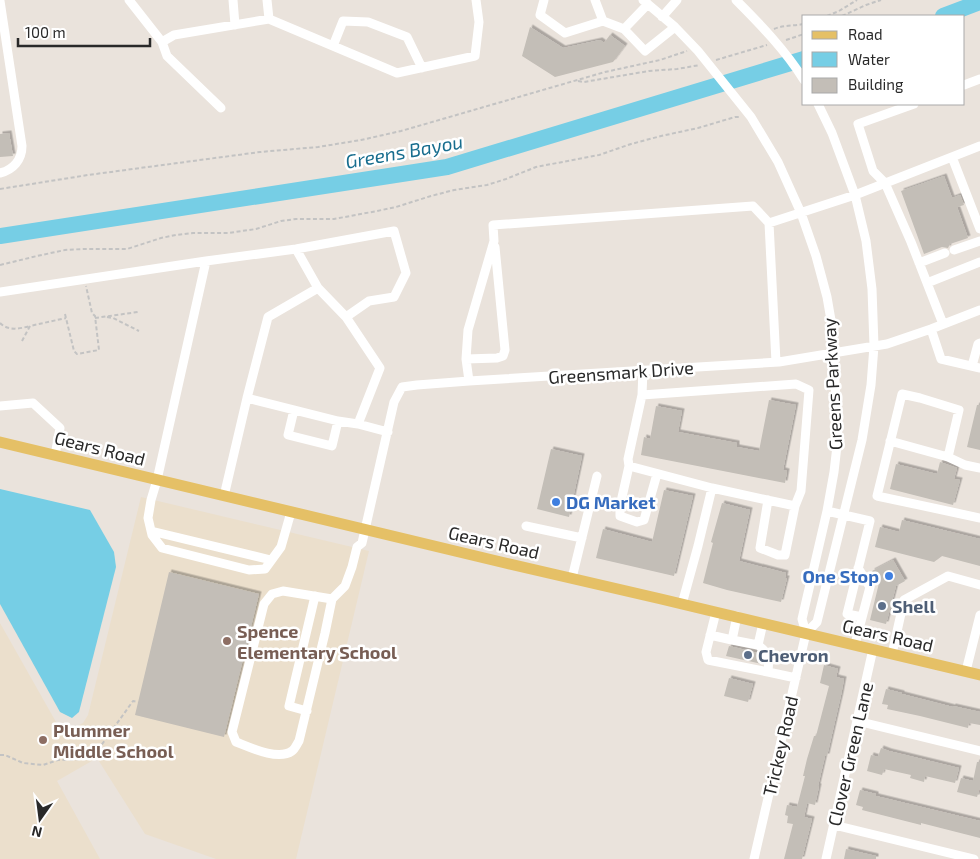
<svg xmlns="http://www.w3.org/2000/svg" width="980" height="859" viewBox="0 0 980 859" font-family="'Exo 2',sans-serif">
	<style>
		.education { fill: #ebdfcc }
		.water { fill: #76cee5 }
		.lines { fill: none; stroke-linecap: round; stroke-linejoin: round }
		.river { stroke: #76cee5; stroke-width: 16 }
		.building { fill: #c3beb7; filter: url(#shadow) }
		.path { stroke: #c3c3c3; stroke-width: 2; stroke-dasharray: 4 2.5; stroke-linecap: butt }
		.minor { stroke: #fff; stroke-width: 9 }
		.major { stroke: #e5c066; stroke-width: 11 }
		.shop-dot { fill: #3f7fe0; stroke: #fff; stroke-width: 2 }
		.service-dot { fill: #5c6f8a; stroke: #fff; stroke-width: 2 }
		.education-dot { fill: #8d6e63; stroke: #fff; stroke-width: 2 }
		.labels { text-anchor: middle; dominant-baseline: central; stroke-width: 5; stroke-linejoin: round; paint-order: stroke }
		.street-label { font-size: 18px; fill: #292929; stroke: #fff }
		.shop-label { font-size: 18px; font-weight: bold; fill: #366cbe; stroke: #fff; text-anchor: start }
		.service-label { font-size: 18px; font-weight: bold; fill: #4e5e75; stroke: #fff; text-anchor: start }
		.education-label { font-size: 18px; font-weight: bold; fill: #785e54; stroke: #fff; text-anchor: start }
		.water-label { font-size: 19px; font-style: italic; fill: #176d8e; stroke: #fff }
	</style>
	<defs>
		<filter id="shadow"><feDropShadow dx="2.5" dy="-2.5" stdDeviation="0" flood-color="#0004"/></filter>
	</defs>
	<rect width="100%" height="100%" fill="#eae3dc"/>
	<path class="education" d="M141 497 369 551 296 859H216L145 834 97 758 57 781 100 859H0V623L56 722 66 727 77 726 83 723 88 715Z"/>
	<path class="water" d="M0 489 90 510 114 552 116 567 79 712 72 718 60 712 0 604Z"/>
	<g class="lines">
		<path class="river" d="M943 16 980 2
			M0 236 447 167 804 59"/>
	</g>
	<path class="building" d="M530 27 563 48 600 40 604 43 610 35 625 46 613 62 555 77 522 56Z
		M9 133 13 156 0 157V134Z
		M944 176 952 198 960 195 964 205 957 207 968 238 950 244 948 248 942 247 924 254 901 191Z
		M769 400 796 405 783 470 787 471 785 483 641 455 644 437 650 439 656 406 682 411 678 432 737 443V447L759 451Z
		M977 405H980V450L967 447Z
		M551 449 582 456 569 517 537 509Z
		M940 462 957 468 954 479 960 480 953 505 890 489 896 464 937 474Z
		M664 490 693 496 674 576 596 558 603 529 652 542Z
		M722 503 750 510 739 561 786 573 785 578H787L781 602 727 590 703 583 713 543 711 542Z
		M902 520 980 539V566L942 556 934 562 875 547 880 527 899 532Z
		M893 560 905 581 896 586 886 624 870 620 879 583 872 571Z
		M169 572 259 594 224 737 135 715Z
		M729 646 758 653 762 658V664L726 656Z
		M824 665 838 669 836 677 844 679 841 695 827 756H825L818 786H819L815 805 807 803 804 817 812 819 802 859H784L793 824 787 823 788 816 785 815 787 805 797 807 805 776H803L807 759 814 736H816L829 686 820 683Z
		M729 678 753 684 748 702 724 696Z
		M886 689 902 693V694L953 707V706L980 712V725L969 723 968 728 920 716 887 709 888 705 882 704Z
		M881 748 889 751 959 768 955 783 925 776 924 782 910 778 911 775 884 769 882 775 867 771 871 755 878 757Z
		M977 762H980V787L977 797 957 792 961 778 973 781Z
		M860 790 876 794V796L980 821V838L921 823V825L862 810 863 807 856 805Z
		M846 849 876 856V859H844Z"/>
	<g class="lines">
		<path class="path" d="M827 16 839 11 857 0
			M842 16 866 5 881 0
			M774 29C783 25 794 26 804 24
			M786 40 804 34
			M716 60 767 45
			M578 81 584 82 649 71 677 69 700 65
			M0 189 88 175 260 152 318 147 361 140 401 131 605 72 660 60 687 51
			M0 265 37 256 65 250 83 249H127L161 238 176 235 193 233H228L256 229 281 221 296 219H334L377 211 396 207 431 196 454 190 487 185 506 179 536 167 599 155 631 144 661 136 698 128 735 117H741
			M65 314 74 351 77 354 99 350 95 316 92 313 86 286
			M107 317 113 318 139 331
			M95 318 138 312
			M0 323C8 331 19 329 30 326
			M22 341 30 326 66 318
			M0 755H5L23 763 43 765 58 760 85 759 95 754 133 701 138 702"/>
		<path class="minor" d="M129 0 162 42 167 56 221 108
			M233 0 235 25
			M267 0 269 19
			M544 0 540 15 565 33 603 21 624 29 645 51 675 27
			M595 0 603 21
			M643 0 675 27 698 51 751 117 778 162 801 213 816 256 827 297 832 326 838 437 834 472 827 511 802 619 806 633
			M736 0C761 25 785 50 804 80
			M0 1 22 146C22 160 13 170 0 173
			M662 17 677 0
			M624 29 648 4
			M162 42 174 35 269 19 397 73 475 56 479 22 476 0
			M333 46 343 21 368 22 407 37 422 68
			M964 85 980 79
			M914 104 858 124 873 171 885 183 911 242 943 324
			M952 157 980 229
			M769 223 776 362
			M296 249 318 288 346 317 380 368 358 424
			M954 250 980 241
			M206 261 157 480 151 500 148 518 152 535 162 548 249 570 265 569 281 547 291 512
			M919 263 945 253
			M927 283 980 262
			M0 292 206 261 296 249 394 231 406 273 394 297 369 301 346 317
			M931 329 941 359 980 368
			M466 359 497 358 503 356 505 350 495 247
			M972 366 978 344 980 343
			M643 370 642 395 796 384 809 390 801 491 795 506 712 488 698 546 682 604
			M469 381 466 359 468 330 494 241 493 225 753 206 769 223 855 195 980 146
			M642 395 628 459 629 466 712 488
			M247 398 338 421 358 424 388 432
			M0 406 33 403 60 428 55 455
			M294 410 288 435 332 446 338 421
			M890 441 948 457
			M629 466 620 506V516L637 522 644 520 657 474
			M980 468 965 465 948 457 959 410 920 398 902 394 877 496 980 518
			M224 496 247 398 268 317 318 288
			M768 500 760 548 778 555H785L795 506
			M827 511 870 521 847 614 862 617
			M526 526 582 538
			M151 531 271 560
			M572 578 597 476
			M332 599 283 591 272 594 264 604 232 732 236 742C249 747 278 761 292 751 295 749 297 744 299 741L325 633 332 599 345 586 352 567 357 547 362 543 394 402 402 387 417 385 469 381 779 362 887 344 931 329 980 310
			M716 612 706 652 708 660 768 672
			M737 616 732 640 758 645 763 623
			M710 635 732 640
			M855 644 870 587 858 568
			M758 645C770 654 769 658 768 672L796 678
			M892 654 904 600 948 576 980 585
			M966 671 980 615
			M307 711 289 706 315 596
			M857 721 980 751
			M834 825 974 859
			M754 859 806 633 817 622 862 440 871 385 874 346 872 289 866 241 855 195 832 133 818 104
			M826 859 873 649"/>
		<path class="major" d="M0 442 501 562 661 599 980 675"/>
	</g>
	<g class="shop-dot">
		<circle cx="556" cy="502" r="5"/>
		<circle cx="889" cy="576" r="5"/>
	</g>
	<g class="service-dot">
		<circle cx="882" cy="606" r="5"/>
		<circle cx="748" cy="655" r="5"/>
	</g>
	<g class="education-dot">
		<circle cx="227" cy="641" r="5"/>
		<circle cx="43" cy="740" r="5"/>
	</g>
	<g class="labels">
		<g class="street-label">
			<text transform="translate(621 372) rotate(-4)">Greensmark Drive</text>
			<text transform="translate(832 384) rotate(-93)">Greens Parkway</text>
			<text transform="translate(100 448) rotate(14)">Gears Road</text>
			<text transform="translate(494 542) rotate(13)">Gears Road</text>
			<text transform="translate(888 635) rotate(13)">Gears Road</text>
			<text transform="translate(780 746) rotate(-77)">Trickey Road</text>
			<text transform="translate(850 754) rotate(-77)">Clover Green Lane</text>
		</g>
		<g class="shop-label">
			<text x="566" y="502">DG Market</text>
			<text x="879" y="576" text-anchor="end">One Stop</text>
		</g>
		<g class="service-label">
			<text x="892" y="606">Shell</text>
			<text x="758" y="655">Chevron</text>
		</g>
		<g class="education-label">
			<text x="237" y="631">Spence<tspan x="237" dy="21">Elementary School</tspan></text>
			<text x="53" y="730">Plummer<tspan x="53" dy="21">Middle School</tspan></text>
		</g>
		<g class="water-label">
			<text transform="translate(404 151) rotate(-10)">Greens Bayou</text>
		</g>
	</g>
	<rect x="802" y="15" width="162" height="90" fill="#ffffff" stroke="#a9a9a9"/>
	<rect x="812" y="31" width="25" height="8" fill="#e5c066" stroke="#a9a9a9"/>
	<text x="848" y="40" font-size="15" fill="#292929">Road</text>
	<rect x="812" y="52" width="25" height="15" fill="#76cee5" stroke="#a9a9a9"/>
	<text x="848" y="65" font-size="15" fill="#292929">Water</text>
	<rect x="812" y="78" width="25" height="15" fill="#c3beb7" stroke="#a9a9a9"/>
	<text x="848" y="90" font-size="15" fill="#292929">Building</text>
	<g transform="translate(40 819) rotate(194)" stroke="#ffffff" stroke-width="4" paint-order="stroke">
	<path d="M0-4L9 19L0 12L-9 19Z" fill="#292929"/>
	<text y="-8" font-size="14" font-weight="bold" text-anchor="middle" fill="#292929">N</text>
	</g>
	<path d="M18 38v8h132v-8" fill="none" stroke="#292929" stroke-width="2.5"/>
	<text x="25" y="38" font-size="15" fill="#292929" stroke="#ffffff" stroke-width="4" paint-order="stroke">100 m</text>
</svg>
